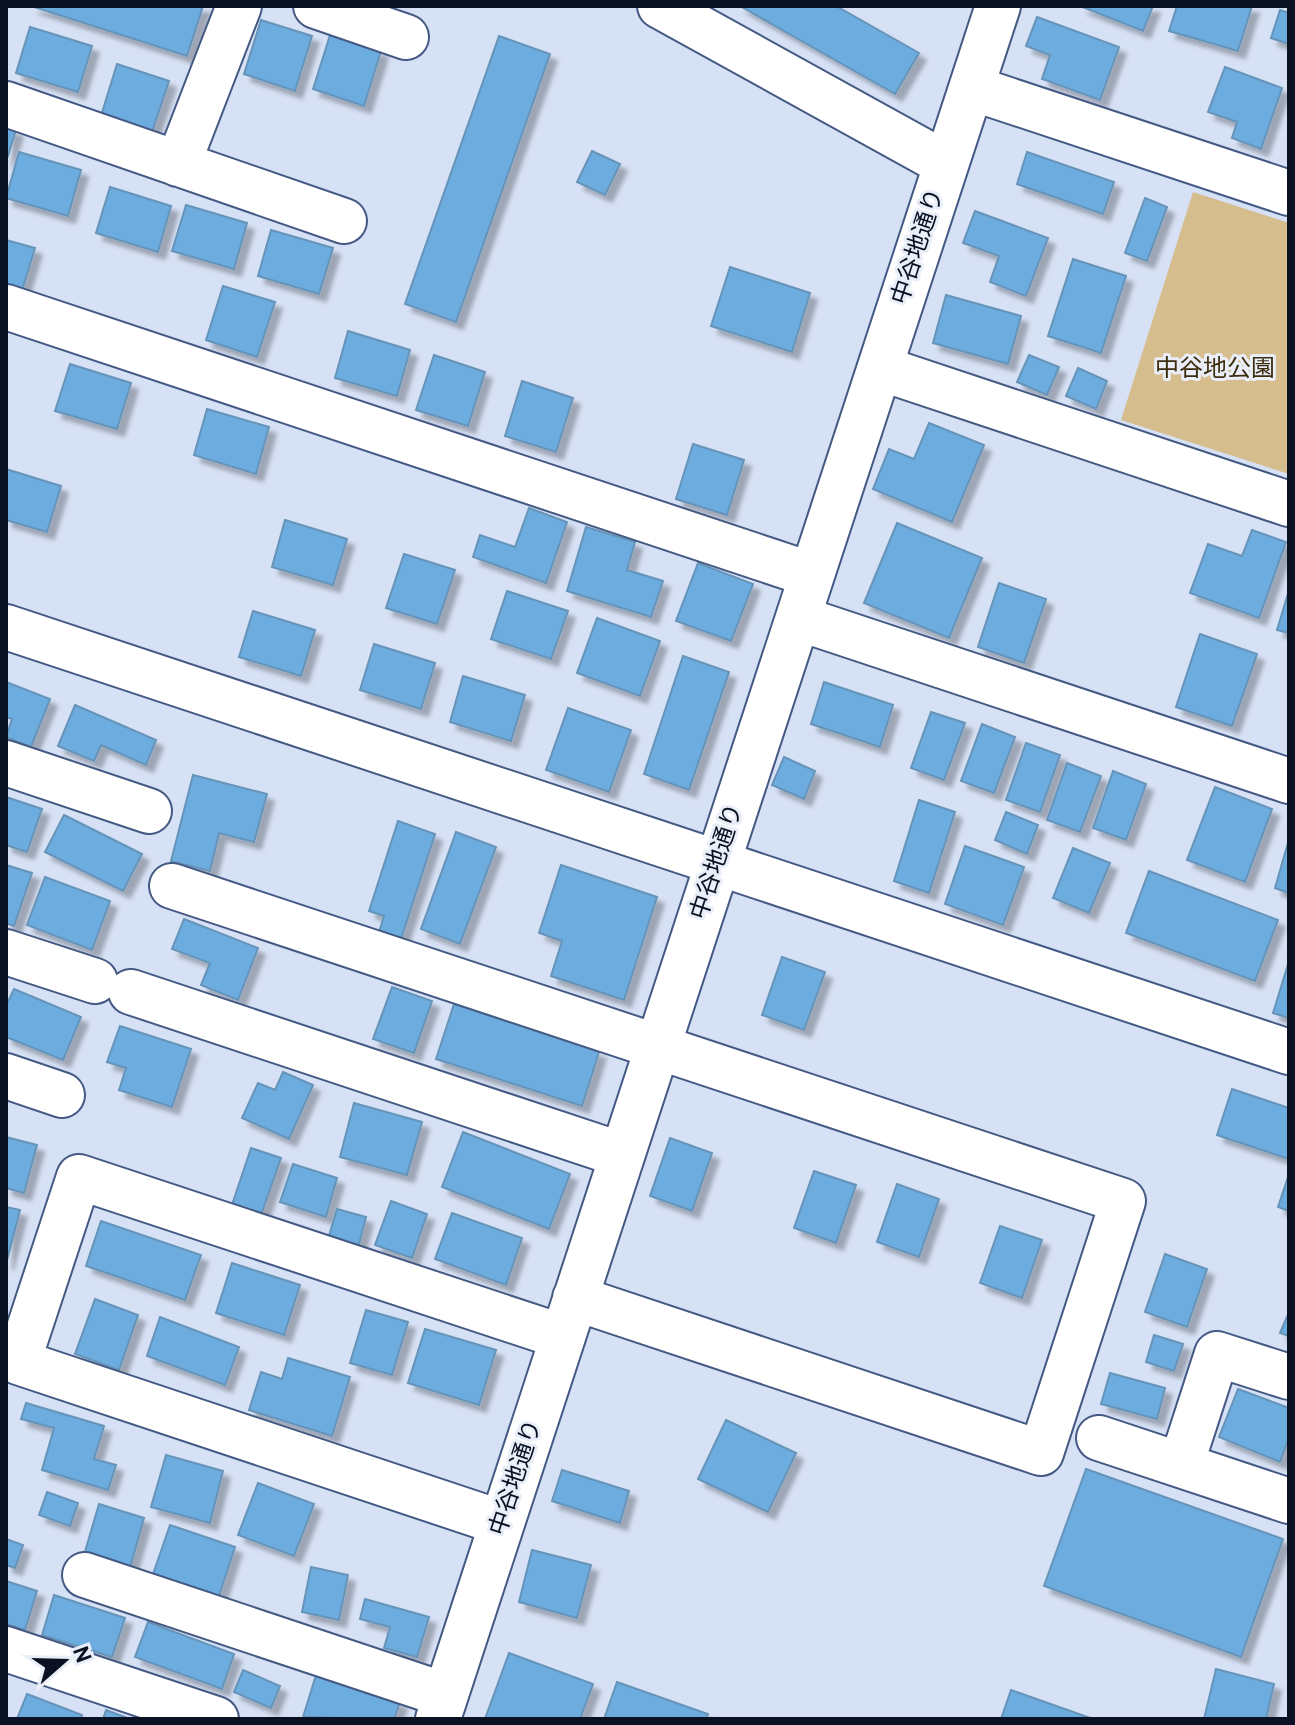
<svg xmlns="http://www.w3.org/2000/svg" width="1295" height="1725" viewBox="0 0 1295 1725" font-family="Overpass,'Noto Sans JP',sans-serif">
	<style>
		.green { fill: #d5bd8e }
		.building { fill: #6cacdf; stroke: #6694b9; stroke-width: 2; filter: url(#shadow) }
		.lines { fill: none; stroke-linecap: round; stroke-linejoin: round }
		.minor-casing { stroke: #445983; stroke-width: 48 }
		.minor { stroke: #fff; stroke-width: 44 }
		.labels { text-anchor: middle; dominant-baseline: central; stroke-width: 6; stroke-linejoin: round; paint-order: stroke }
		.street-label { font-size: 24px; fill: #091122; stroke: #e9eef8 }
		.park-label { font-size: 24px; fill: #3c2d0d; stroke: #e9eef8 }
	</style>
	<defs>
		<filter id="shadow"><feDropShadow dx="7" dy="7" stdDeviation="2" flood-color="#0004"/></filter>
	</defs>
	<rect width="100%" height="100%" fill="#d7e1f5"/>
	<path class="green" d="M1193 192 1289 223V474L1121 420Z"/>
	<path class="building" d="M31 6H203L187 56Z
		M740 6H836L919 53 895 94Z
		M1080 6H1153L1143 31Z
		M1177 6H1252L1238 51 1169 31Z
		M1280 10 1289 13V44L1271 38Z
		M1037 17 1119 47 1100 100 1042 79 1050 55 1026 46Z
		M261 20 312 36 295 91 244 74Z
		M30 27 92 46 78 92 16 73Z
		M330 35 381 51 364 106 313 89Z
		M499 36 550 54 456 322 405 304Z
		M117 64 169 81 151 135 100 119Z
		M1225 67 1282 88 1261 149 1232 138 1237 122 1208 112Z
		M6 127 16 130 6 162Z
		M592 151 620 164 605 195 577 182Z
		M19 152 81 170 68 216 6 198Z
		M1027 152 1114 182 1103 214 1017 184Z
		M110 187 171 206 158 252 96 233Z
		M1145 198 1167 207 1147 261 1125 253Z
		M186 205 247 223 234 269 172 251Z
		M975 211 1048 238 1026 296 990 282 999 256 963 243Z
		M271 230 333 248 319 294 258 276Z
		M6 240 35 248 21 294 6 290Z
		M1073 259 1126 276 1101 353 1048 336Z
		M730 267 810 293 792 352 711 326Z
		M223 286 275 302 257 357 206 340Z
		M946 295 1021 316 1008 364 933 343Z
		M348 331 410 350 397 396 335 378Z
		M434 355 485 372 468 426 416 410Z
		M1029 355 1059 367 1047 395 1017 382Z
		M70 364 131 383 117 429 55 411Z
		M1078 368 1107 381 1096 409 1066 396Z
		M522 381 573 398 556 452 505 436Z
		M207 409 269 427 256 474 194 455Z
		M929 423 984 445 952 522 873 489 889 449 914 459Z
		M693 444 744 460 727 515 676 499Z
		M6 469 61 486 47 532 6 520Z
		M529 508 567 522 546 583 473 557 480 535 515 547Z
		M285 520 347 539 333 585 272 567Z
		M897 523 982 558 949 638 864 603Z
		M586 527 635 542 627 570 663 581 651 617 567 591Z
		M1252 530 1286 542 1259 618 1190 593 1208 544 1242 556Z
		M404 554 455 570 437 624 386 608Z
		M698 563 753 584 731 641 676 621Z
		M999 583 1046 599 1024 663 978 647Z
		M1289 590V633L1277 630Z
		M507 591 568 611 551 659 491 639Z
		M253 611 315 630 301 676 239 657Z
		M597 618 660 641 640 696 577 673Z
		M1200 634 1257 654 1232 726 1176 707Z
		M374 644 435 663 421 709 360 690Z
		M683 656 729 672 689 790 644 774Z
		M463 676 525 695 511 741 450 722Z
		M6 682 50 699 31 747 6 737 12 719 6 717Z
		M824 682 893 705 880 747 811 724Z
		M75 705 156 740 146 765 101 745 94 761 58 746Z
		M568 708 631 730 609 792 546 770Z
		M931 712 965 723 944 780 911 768Z
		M982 724 1015 737 994 793 961 781Z
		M1026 743 1060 755 1040 812 1006 800Z
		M784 757 815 771 804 799 772 785Z
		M1067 763 1101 776 1080 832 1047 820Z
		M1113 771 1146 784 1126 840 1093 828Z
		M193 775 267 794 254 842 219 833 210 871 171 861Z
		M1215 787 1272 809 1245 882 1187 860Z
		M6 797 42 809 27 852 6 845Z
		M919 800 955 812 929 893 894 881Z
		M1006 812 1038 825 1027 854 995 840Z
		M64 815 142 854 123 891 45 852Z
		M398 821 435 834 401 939 379 932 384 916 369 911Z
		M456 832 496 847 460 944 421 929Z
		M1289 839V893L1275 888Z
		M965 846 1024 867 1003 925 945 904Z
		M1073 848 1110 863 1089 913 1053 898Z
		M6 865 32 873 14 926 6 923Z
		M561 865 657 897 624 1000 551 976 562 941 539 933Z
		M1149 871 1278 920 1255 981 1126 933Z
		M45 877 110 901 92 950 27 925Z
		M184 919 258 948 238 1000 201 985 210 963 172 949Z
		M782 957 825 972 804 1030 762 1015Z
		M1289 961V1018L1273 1013Z
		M392 987 432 1001 414 1053 373 1039Z
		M14 989 81 1017 63 1060 6 1037V1006Z
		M454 1004 599 1052 582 1106 436 1059Z
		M120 1026 191 1049 172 1107 119 1090 126 1068 107 1062Z
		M283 1072 313 1085 289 1139 242 1118 258 1083 275 1090Z
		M1232 1089 1289 1108V1159L1217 1135Z
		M354 1103 422 1122 407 1175 340 1157Z
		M463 1132 570 1174 549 1229 442 1187Z
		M6 1137 37 1145 24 1193 6 1188Z
		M670 1138 712 1153 692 1211 650 1196Z
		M251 1148 281 1158 261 1215 232 1205Z
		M293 1164 337 1178 326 1217 280 1202Z
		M814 1171 856 1185 836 1243 794 1228Z
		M1289 1174V1211L1278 1207Z
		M897 1184 939 1199 919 1257 877 1242Z
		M391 1201 427 1214 412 1258 375 1245Z
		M6 1207 20 1210 6 1264Z
		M337 1209 366 1217 358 1248 328 1239Z
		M452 1213 522 1238 506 1285 435 1259Z
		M101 1221 201 1255 185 1300 86 1266Z
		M1000 1226 1042 1240 1022 1298 980 1283Z
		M1165 1254 1207 1269 1187 1327 1145 1312Z
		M232 1263 300 1285 284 1335 216 1313Z
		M95 1299 138 1315 119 1370 75 1354Z
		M366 1310 408 1322 392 1375 350 1363Z
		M1289 1312V1336L1280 1333Z
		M160 1317 239 1347 225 1385 147 1356Z
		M425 1329 496 1350 479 1405 408 1383Z
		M1154 1335 1183 1344 1174 1371 1146 1362Z
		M288 1358 350 1377 332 1436 249 1410 261 1372 282 1379Z
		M1110 1373 1165 1388 1157 1419 1101 1404Z
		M1238 1389 1289 1408V1437L1280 1462 1219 1437Z
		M26 1403 104 1426 94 1459 116 1465 108 1490 42 1470 54 1428 21 1419Z
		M726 1420 796 1453 768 1512 698 1479Z
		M166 1455 223 1471 210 1523 151 1507Z
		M1086 1469 1283 1539 1241 1657 1044 1586Z
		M562 1470 629 1491 620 1523 552 1501Z
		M258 1483 314 1504 294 1556 238 1535Z
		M47 1492 78 1503 70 1526 39 1515Z
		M99 1504 144 1518 130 1568 84 1555Z
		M170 1525 235 1547 219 1596 153 1574Z
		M6 1539 23 1545 15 1568 6 1565Z
		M532 1550 591 1565 577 1618 519 1602Z
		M311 1567 348 1575 339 1620 302 1612Z
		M6 1581 37 1591 25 1630 6 1624Z
		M54 1595 125 1618 112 1657 42 1635Z
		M365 1599 429 1617 417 1657 384 1648 390 1627 360 1619Z
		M148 1622 234 1654 222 1689 135 1657Z
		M509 1653 593 1684 580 1719H485Z
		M1216 1669 1274 1684 1266 1719H1204Z
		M243 1670 280 1686 271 1708 234 1692Z
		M316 1675 400 1702 394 1719 303 1717Z
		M617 1682 708 1714 706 1719H604Z
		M1011 1690 1093 1719H1001Z
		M27 1694 82 1715 80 1719H17Z
		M106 1710 130 1719H103Z"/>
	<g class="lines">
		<g class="minor-casing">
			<path id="minor" d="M316 6 406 37
				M660 6 946 164
				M972 88 1289 193
				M6 104 344 221
				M178 164 239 6
				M6 307 812 575
				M880 368 1289 504
				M798 618 1289 781
				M6 627 1289 1052
				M6 763 149 811
				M172 886 1123 1201 1041 1453 575 1298
				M6 952 95 981
				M131 992 622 1155
				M6 1076 62 1095
				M1099 1438 1289 1501
				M1181 1465 1217 1354 1289 1377
				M502 1523 18 1362 79 1177 563 1337
				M85 1575 445 1695
				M6 1649 216 1719
				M438 1719 998 6"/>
		</g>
		<use href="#minor" class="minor"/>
	</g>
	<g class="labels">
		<g class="street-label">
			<text transform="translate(919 247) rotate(-72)">中谷地通り</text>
			<text transform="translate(718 862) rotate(-72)">中谷地通り</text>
			<text transform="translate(517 1478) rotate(-72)">中谷地通り</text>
		</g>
		<g class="park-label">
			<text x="1215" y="370">中谷地公園</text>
		</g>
	</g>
	<rect width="1295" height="1725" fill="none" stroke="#091122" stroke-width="16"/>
	<g transform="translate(64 1661) rotate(70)" stroke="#e9eef8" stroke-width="6" paint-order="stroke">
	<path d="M0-6L14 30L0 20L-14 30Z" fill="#091122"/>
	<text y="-12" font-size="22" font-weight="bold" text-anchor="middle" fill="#091122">N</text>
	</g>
</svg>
